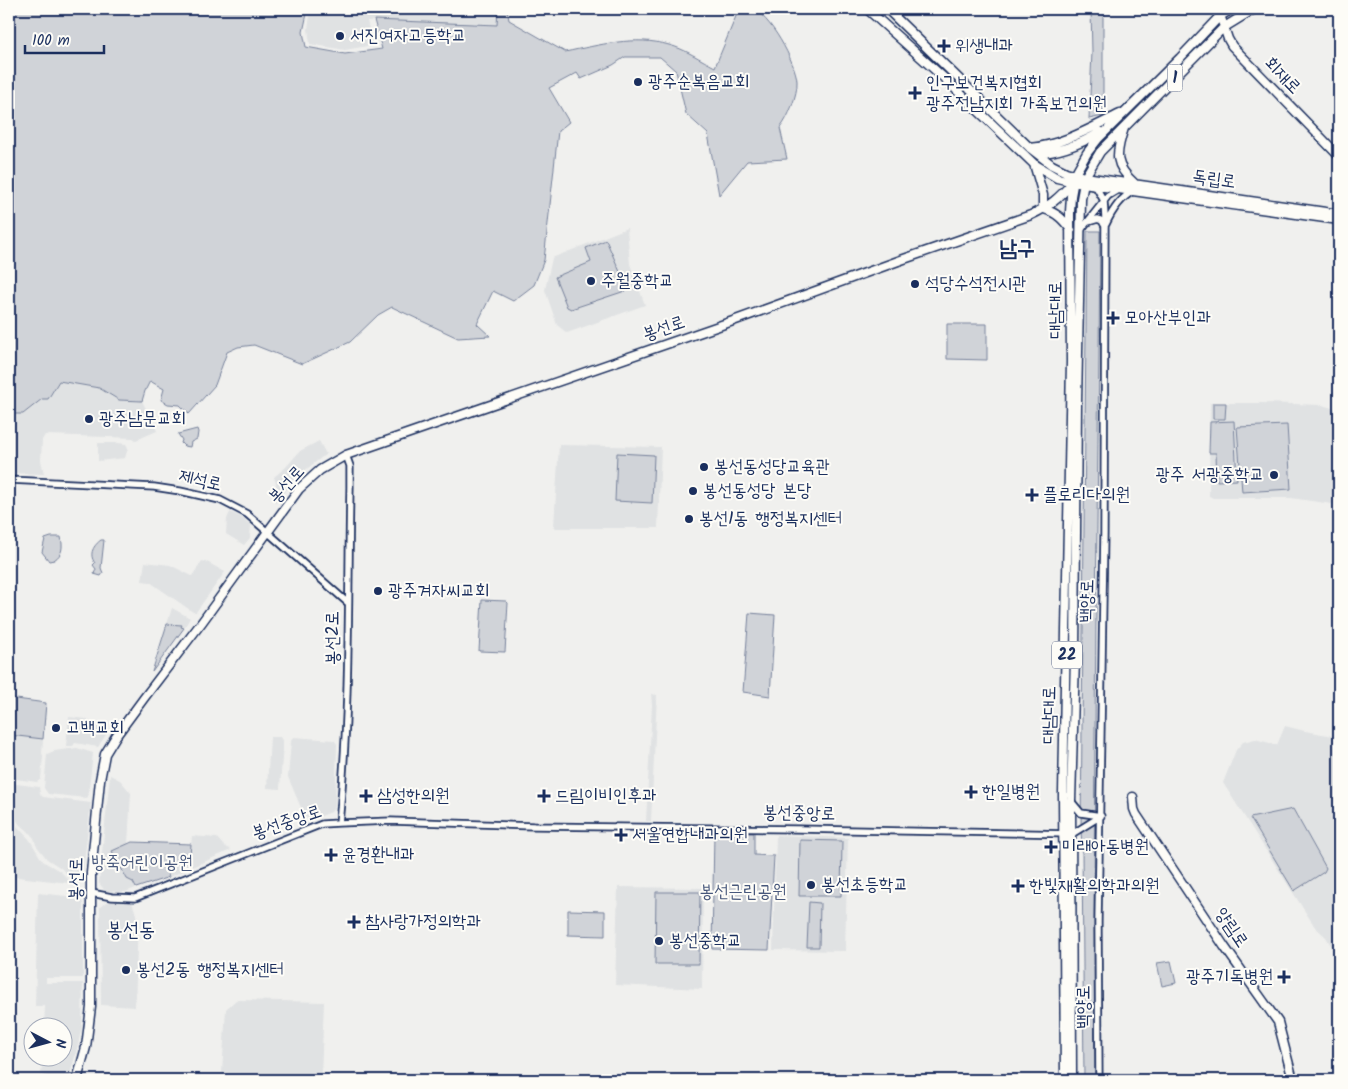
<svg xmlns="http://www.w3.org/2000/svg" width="1348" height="1089" viewBox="0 0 1348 1089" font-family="Kalam,'Poor Story',sans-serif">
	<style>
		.built { fill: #e0e2e3 }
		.green { fill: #d0d3d8; stroke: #76819b }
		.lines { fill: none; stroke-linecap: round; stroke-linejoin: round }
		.minor-casing { stroke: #1b2f5e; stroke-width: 9 }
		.major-casing { stroke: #1b2f5e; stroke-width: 11 }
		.minor { stroke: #fdfcf7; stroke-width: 5.5 }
		.major { stroke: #fdfcf7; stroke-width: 8 }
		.poi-dot { fill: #1b2f5e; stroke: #fdfcf7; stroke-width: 2 }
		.labels { text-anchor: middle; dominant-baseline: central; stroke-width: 4; stroke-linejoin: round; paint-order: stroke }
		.shield { fill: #fdfcf7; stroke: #5f6c8c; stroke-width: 1 }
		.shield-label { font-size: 16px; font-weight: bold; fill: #1b2f5e }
		.poi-label { font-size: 18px; fill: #1b2f5e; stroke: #fdfcf7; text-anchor: start }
		.street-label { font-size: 18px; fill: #1b2f5e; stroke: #fdfcf7 }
		.park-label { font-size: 18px; fill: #48587c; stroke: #fdfcf7 }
		.quarter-label { font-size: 20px; fill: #1b2f5e; stroke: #fdfcf7 }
		.district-label { font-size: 22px; font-weight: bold; fill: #1b2f5e; stroke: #fdfcf7 }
	</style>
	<rect width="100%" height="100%" fill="#f0f0ee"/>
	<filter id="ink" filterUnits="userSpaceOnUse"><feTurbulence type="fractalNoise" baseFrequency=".02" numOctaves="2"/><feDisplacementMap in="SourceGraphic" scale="10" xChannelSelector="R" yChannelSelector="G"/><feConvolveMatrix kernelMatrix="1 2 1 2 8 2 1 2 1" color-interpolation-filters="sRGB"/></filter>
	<g filter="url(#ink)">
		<path class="built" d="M311 9H498L497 25 367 21 373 45 345 50 310 44 308 29Z
			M627 228 630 264 645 305 567 333 557 325 545 290 552 258Z
			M59 381 99 388 119 400 142 401 157 431 136 440 133 438 108 437 45 435 42 440 41 460 44 474 9 473V414H23L42 399H48Z
			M1210 403H1262L1322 405 1339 410V505L1291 498H1213L1209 496Z
			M319 441 326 454 299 475 275 503 276 483 274 477 286 467 300 451Z
			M98 443H118L126 444 128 448 125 458 98 461Z
			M559 445 661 447 658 528H556L554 526Z
			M230 512 241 517 251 525 250 538 244 545 226 534 227 519Z
			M202 561 207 562 225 572 196 612H193L150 582 142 581 145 562 170 565 192 576Z
			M9 584H16L9 639Z
			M172 608 190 618 184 628 181 627V625L167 624Z
			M651 694 657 695 651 821H646L652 705Z
			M9 698 46 703 42 753 43 756 41 779 37 782 9 778Z
			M69 717 86 719 107 733 98 747 75 743 73 746H66Z
			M1285 726 1305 731 1339 737V959L1326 937 1315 927 1223 783 1236 750 1243 742 1255 739 1277 745Z
			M270 737H280L283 742 280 789 267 788Z
			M293 737 334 740 337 744 335 807 331 812 311 820 305 817 288 777 291 741Z
			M77 748 93 753 88 797 86 798 48 794 44 788 47 754 54 751Z
			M110 775 120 780 131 793 128 844 112 851 136 888 125 892 105 891 99 883Z
			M9 783 39 787 40 794 43 797 91 803 82 880 79 883 74 882 61 868 47 859 36 845 34 838 26 829 20 825 15 818H9Z
			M9 821 13 822 30 840 40 857 44 862 60 871 69 880V883L9 876Z
			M776 835 848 838 845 951 773 950Z
			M192 836 217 838 223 845 231 850 169 877 164 866 190 856Z
			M618 887 703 888 702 989 615 985Z
			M38 893 76 897 83 903V978H46V983H83L82 1025 78 1045 69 1079 66 1080H56L41 1074 43 1057 62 1056V1026H44L45 1006H35Z
			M107 902H132L138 920 135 1007 101 1005 100 907Z
			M236 1000 324 1002 321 1076 222 1073 226 1009Z"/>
		<path class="green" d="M15 9H308L303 32 306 47 345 54 382 49 374 20 497 25 498 9H507L509 20 565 52C599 45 635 35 669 45 685 49 701 60 715 67L739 9C743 9 747 8 751 9 769 13 796 63 797 81 798 94 788 119 780 128L787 159 747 161 719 195 708 134 686 114 676 71 660 57H625L613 65 581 79 577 73 549 88 569 122 558 131 544 260 534 285 513 301 493 291 477 324 490 336 458 338 392 307 378 315 350 342 302 364 254 345 238 347 227 352 215 385 189 414 180 405 168 404 161 400 164 389 150 381 145 391 142 401 119 400 99 388 59 381 48 399H42L23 414H9V12Z
			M1091 9H1103V116L1089 119 1092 52Z
			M1087 231H1100C1098 514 1092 797 1095 1080H1084L1082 847 1081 830Z
			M606 240 628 290 571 309 567 307 555 277 591 262 586 248Z
			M947 324H987V360L947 359Z
			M1213 403H1226L1225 419H1213Z
			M1234 421 1237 480 1217 481 1216 453H1209L1210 422Z
			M1287 425 1291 489 1242 492 1237 427Z
			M197 429 198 432 197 439 191 442 190 447 184 446 181 443 182 440 178 434Z
			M617 453 654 455 652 503 615 501Z
			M51 537H61C63 547 63 554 54 560L49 561 42 552 45 539Z
			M101 540H104L101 568 103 573 101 576 94 574 96 569 93 565 95 563C88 554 94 545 101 540Z
			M482 600 506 601 508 603 505 652 479 651Z
			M749 613 775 615 770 696 743 692Z
			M167 624 182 625 181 627 184 628 152 672Z
			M9 698 46 703 43 739 9 735Z
			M1293 809 1326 868 1324 872 1294 891 1250 818Z
			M714 833H754V855L774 856 769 950 712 949Z
			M800 840 842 841 841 896H799Z
			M132 842 191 844 190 856 164 866 169 877 136 888 133 882 127 879 112 851Z
			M656 892H700L699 964H655Z
			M809 902 820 903 819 947H807Z
			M568 910 605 911V936L568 935Z
			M1171 961 1176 983 1162 986 1157 963Z"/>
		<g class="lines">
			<g class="minor-casing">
				<path id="minor" d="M1095 185 1104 201 1105 218 1104 533 1098 922 1099 1080
					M1088 222 1098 219 1102 221 1105 226
					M1106 224C1112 211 1121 198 1133 191
					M1081 230 1108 196 1118 190
					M9 480 154 487 180 491 220 500 247 514 348 603
					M1071 801 1081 813 1101 816
					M339 823C350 711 348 599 350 487V466L346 455
					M91 893 112 897 135 898 322 824 339 823 391 821 534 826 797 829 1072 834 1101 816"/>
			</g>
			<g class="major-casing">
				<path id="major" d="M867 9 944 78 1034 164 1057 178 1083 184 1339 220
					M887 9 1030 148 1052 165 1066 172 1085 177 1339 214
					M1218 9 1228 39 1232 46 1339 156
					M1124 128C1115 155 1114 165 1135 184
					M1030 148C1062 145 1091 128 1120 114
					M1037 153C1059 153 1082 143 1101 132
					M1034 164 1043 195V205
					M1044 209C1057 213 1063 219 1071 230
					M1133 797 1134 809 1136 814 1224 946 1278 1022 1293 1080
					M77 1080 86 1047 91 1007V873L100 780 105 754 116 736 144 698 202 622 299 489 320 470 346 455 733 321 901 260 1031 215C1050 206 1059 198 1073 182
					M1065 1080 1063 793 1071 361 1070 212 1071 196 1075 174 1087 153 1098 139 1180 58 1220 16 1232 9
					M1072 1080 1071 801 1075 658 1077 404 1081 199 1085 177 1100 152 1223 28 1254 9"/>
			</g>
			<use href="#minor" class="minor"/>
			<use href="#major" class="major"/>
		</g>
	</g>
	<g class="poi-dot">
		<circle cx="340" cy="36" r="5"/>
		<path d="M941.5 38.5h5v5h5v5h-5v5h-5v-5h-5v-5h5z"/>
		<circle cx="638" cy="82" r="5"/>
		<path d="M912.5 85.5h5v5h5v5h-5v5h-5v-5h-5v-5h5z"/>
		<circle cx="591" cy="281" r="5"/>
		<circle cx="915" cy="284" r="5"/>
		<path d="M1110.5 310.5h5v5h5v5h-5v5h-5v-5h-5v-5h5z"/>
		<circle cx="89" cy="419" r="5"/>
		<circle cx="704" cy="467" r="5"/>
		<circle cx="1274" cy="475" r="5"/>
		<circle cx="693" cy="491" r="5"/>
		<path d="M1029.5 487.5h5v5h5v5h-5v5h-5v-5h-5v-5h5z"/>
		<circle cx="689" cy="519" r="5"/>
		<circle cx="378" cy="591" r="5"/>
		<circle cx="56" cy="728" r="5"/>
		<path d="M968.5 784.5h5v5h5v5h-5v5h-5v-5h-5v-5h5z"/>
		<path d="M363.5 788.5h5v5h5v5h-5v5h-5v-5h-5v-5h5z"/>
		<path d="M541.5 788.5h5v5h5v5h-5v5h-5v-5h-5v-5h5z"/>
		<path d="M618.5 827.5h5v5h5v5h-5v5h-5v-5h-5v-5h5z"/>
		<path d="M1048.5 839.5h5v5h5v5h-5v5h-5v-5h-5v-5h5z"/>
		<path d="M328.5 847.5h5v5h5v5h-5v5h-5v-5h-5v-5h5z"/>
		<circle cx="811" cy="885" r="5"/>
		<path d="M1015.5 878.5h5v5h5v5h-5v5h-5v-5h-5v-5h5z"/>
		<path d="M351.5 914.5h5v5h5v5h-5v5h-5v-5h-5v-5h5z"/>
		<circle cx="659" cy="941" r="5"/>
		<circle cx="126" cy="970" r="5"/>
		<path d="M1281.5 969.5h5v5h5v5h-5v5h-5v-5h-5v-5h5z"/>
	</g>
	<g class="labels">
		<g class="shield">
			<rect x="1167.5" y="64.5" width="15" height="27" rx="4"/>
			<rect x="1052" y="641.5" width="30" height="27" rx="4"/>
		</g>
		<g class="shield-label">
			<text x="1175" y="78">1</text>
			<text x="1067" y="655">22</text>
		</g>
		<g class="poi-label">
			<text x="350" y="36">서진여자고등학교</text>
			<text x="955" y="46">위생내과</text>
			<text x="648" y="82">광주순복음교회</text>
			<text x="926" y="83">인구보건복지협회<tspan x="926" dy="21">광주전남지회 가족보건의원</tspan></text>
			<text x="601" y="281">주월중학교</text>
			<text x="925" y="284">석당수석전시관</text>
			<text x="1124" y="318">모아산부인과</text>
			<text x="99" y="419">광주남문교회</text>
			<text x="714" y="467">봉선동성당교육관</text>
			<text x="1264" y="475" text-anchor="end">광주 서광중학교</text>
			<text x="703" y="491">봉선동성당 본당</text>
			<text x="1043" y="495">플로리다의원</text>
			<text x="699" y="519">봉선1동 행정복지센터</text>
			<text x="388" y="591">광주겨자씨교회</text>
			<text x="66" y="728">고백교회</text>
			<text x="982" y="792">한일병원</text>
			<text x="377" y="796">삼성한의원</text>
			<text x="555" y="796">드림이비인후과</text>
			<text x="632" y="835">서울연합내과의원</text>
			<text x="1062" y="847">미래아동병원</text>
			<text x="342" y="855">윤경환내과</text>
			<text x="821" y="885">봉선초등학교</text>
			<text x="1029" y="886">한빛재활의학과의원</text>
			<text x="365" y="922">참사랑가정의학과</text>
			<text x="669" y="941">봉선중학교</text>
			<text x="136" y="970">봉선2동 행정복지센터</text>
			<text x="1273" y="977" text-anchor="end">광주기독병원</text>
		</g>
		<g class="street-label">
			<text transform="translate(1282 76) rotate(46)">회재로</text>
			<text transform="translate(1214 180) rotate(8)">독립로</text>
			<text transform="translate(1056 310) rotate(-90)">대남대로</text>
			<text transform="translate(664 329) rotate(-19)">봉선로</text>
			<text transform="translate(200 481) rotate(13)">제석로</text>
			<text transform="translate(287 485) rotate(-48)">봉선로</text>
			<text transform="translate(1088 601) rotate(-89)">백양로</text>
			<text transform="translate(333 638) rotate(-90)">봉선2로</text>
			<text transform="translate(1050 715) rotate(-89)">대남대로</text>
			<text transform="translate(799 814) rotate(1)">봉선중앙로</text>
			<text transform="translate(287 823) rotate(-19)">봉선중앙로</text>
			<text transform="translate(77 879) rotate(-89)">봉선로</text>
			<text transform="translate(1231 928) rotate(56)">양림로</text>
			<text transform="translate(1084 1007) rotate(-90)">백양로</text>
		</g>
		<g class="park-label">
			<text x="142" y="863">방죽어린이공원</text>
			<text x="743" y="892">봉선근린공원</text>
		</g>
		<g class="quarter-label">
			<text x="131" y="931">봉선동</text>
		</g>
		<g class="district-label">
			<text x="1017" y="249">남구</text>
		</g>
	</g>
	<rect width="1348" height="1089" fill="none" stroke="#fdfcf7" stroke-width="30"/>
	<rect x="15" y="15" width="1318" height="1059" fill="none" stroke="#1b2f5e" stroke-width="2" filter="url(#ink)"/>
	<g transform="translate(48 1042) rotate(96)"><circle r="24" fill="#fdfcf7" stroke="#a3aaba"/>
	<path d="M0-4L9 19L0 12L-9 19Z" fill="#1b2f5e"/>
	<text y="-8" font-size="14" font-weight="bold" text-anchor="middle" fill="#1b2f5e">N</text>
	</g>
	<path d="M25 45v8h79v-8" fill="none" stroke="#1b2f5e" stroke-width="2.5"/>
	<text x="32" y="45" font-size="15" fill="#1b2f5e" stroke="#fdfcf7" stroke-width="4" paint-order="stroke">100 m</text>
</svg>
